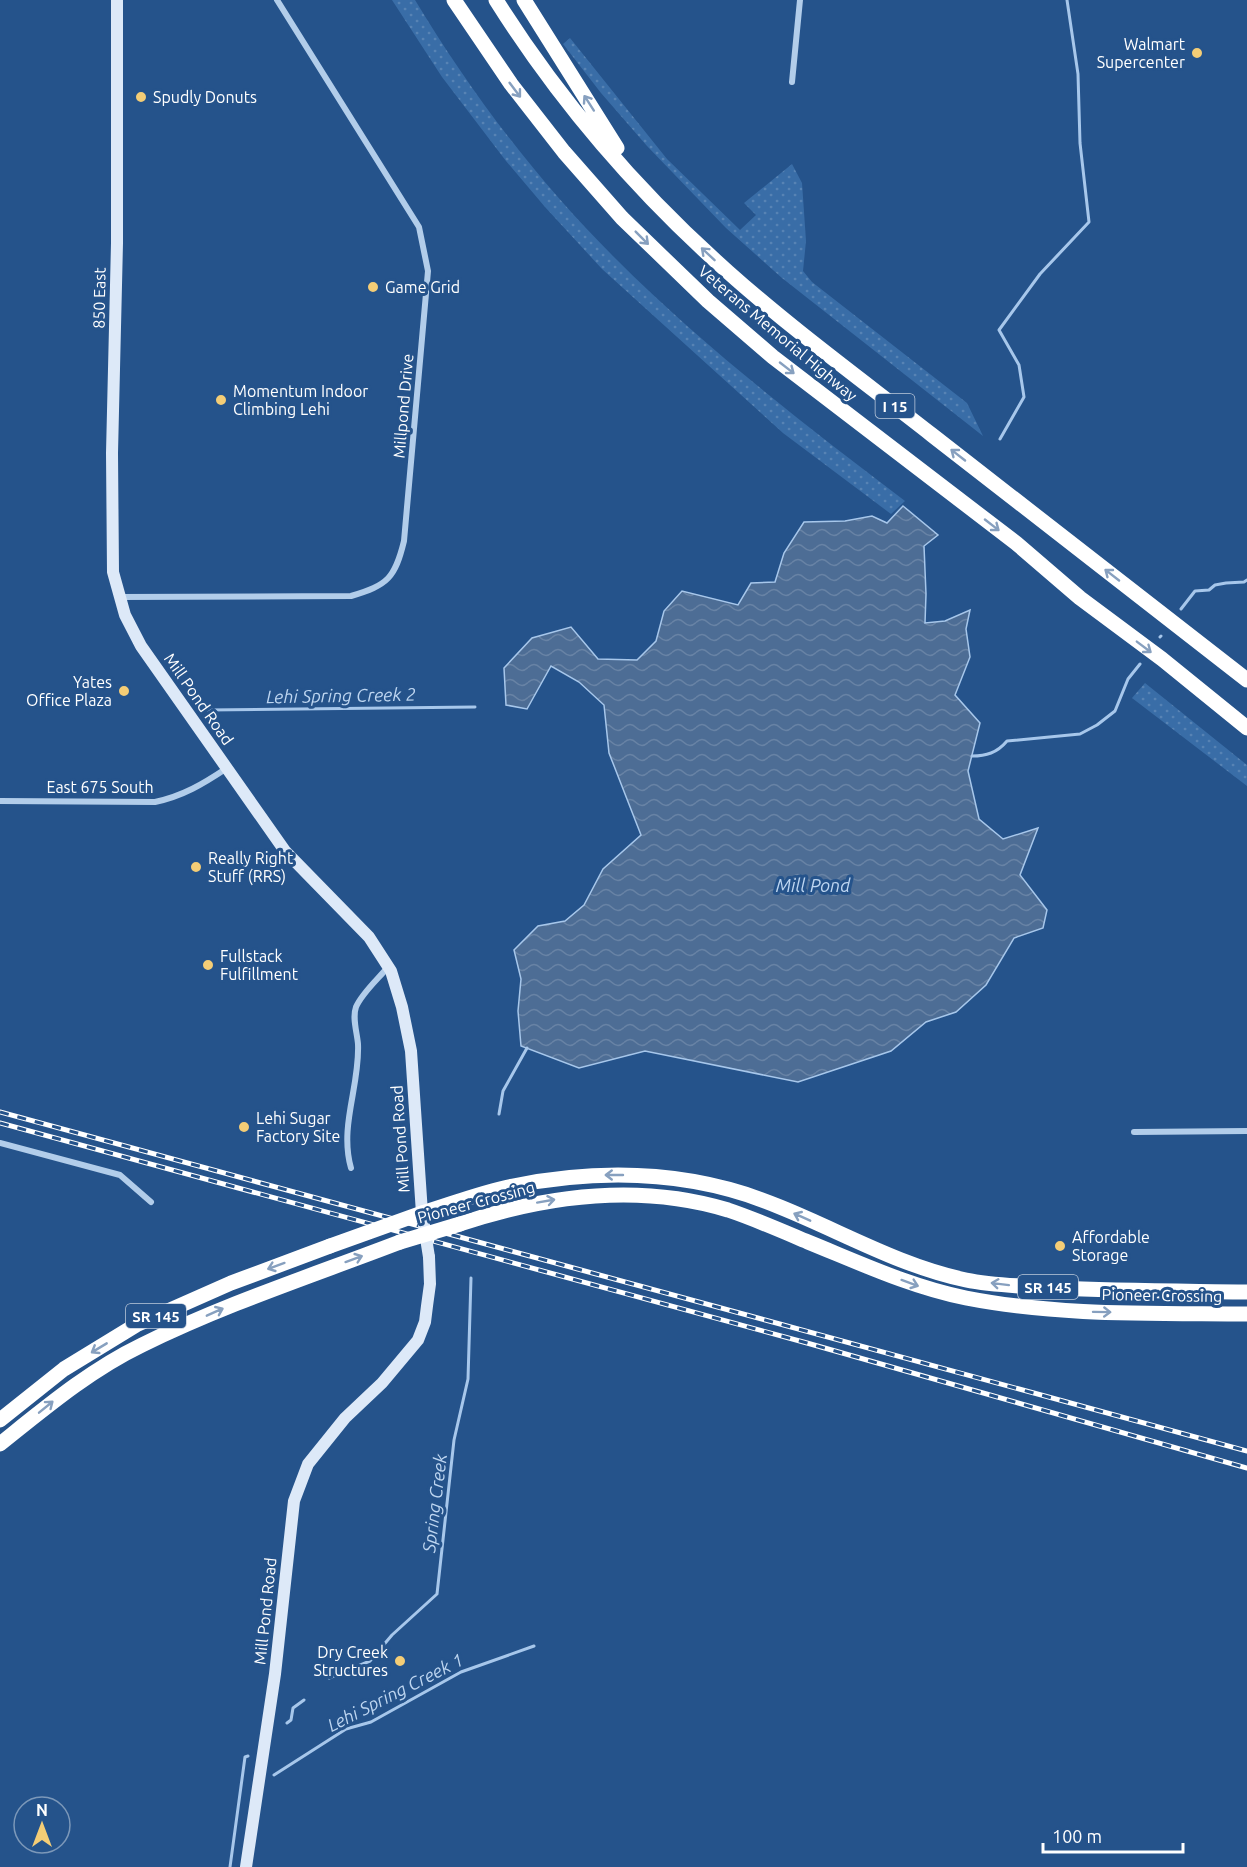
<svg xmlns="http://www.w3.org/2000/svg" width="1247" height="1867" viewBox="0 0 1247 1867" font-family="Ubuntu,sans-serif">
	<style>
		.grass { fill: url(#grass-dots) }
		.water { fill: url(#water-waves); stroke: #a7c7eb; stroke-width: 1.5 }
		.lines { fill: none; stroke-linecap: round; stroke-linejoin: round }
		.stream { stroke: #a7c7eb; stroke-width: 3 }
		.street { stroke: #b2cdea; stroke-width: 6 }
		.secondary { stroke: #dde9f8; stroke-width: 12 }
		.highway { stroke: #fff; stroke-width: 15 }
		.rail-casing { stroke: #fff; stroke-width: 5 }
		.rail { stroke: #25538b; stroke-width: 3; stroke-dasharray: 9; stroke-linecap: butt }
		.secondary-bridge { stroke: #dde9f8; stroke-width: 12 }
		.highway-bridge { stroke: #fff; stroke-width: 15 }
		.oneway { stroke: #87a0bf }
		.poi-dot { fill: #f4cd76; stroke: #25538b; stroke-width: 2 }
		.labels { text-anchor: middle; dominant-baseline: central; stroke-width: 6; stroke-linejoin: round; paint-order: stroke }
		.shield { fill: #25538b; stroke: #becbdc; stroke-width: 1.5 }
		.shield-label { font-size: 15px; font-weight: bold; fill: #fff }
		.poi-label { font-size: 16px; fill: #fff; stroke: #25538b; text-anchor: start }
		.street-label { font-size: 16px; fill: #fff; stroke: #25538b }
		.water-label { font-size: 18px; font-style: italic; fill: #bed6f1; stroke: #25538b }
	</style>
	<defs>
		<pattern id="grass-dots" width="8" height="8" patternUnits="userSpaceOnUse" patternTransform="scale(1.5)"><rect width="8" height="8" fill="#396da7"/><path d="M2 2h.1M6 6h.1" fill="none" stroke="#5783b4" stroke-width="1.8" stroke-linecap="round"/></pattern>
		<pattern id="water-waves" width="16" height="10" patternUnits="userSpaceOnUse" patternTransform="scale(1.5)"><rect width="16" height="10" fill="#4d6d95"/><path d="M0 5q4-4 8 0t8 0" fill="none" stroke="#6883a5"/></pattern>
	</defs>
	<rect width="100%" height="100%" fill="#25538b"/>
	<path class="grass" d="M392 0H415C471 93 539 183 616 259 705 348 805 425 905 501L891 514 783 433 602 269 545 207 506 161 442 77Z
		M570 38 667 159 740 230 756 215 744 203 792 164 802 183 806 241 803 271 812 282 967 403 983 436 782 278 726 228 647 146 601 93 563 44Z
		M1145 683 1247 765V786L1132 698Z"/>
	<path class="water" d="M903 506 938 535 924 546 926 594 925 623 945 621 970 610 966 629 970 657 955 695 980 723 968 771 979 819 1003 839 1038 828 1020 875 1047 910 1043 928 1014 938 986 985 956 1012 926 1022 891 1051 798 1082 645 1051 579 1068 521 1046 518 1011 521 979 514 950 538 926 565 921 584 905 603 869 641 835 609 753 604 705 579 682 551 666 527 709 506 705 504 668 532 638 571 627 598 659 637 660 656 641 664 611 682 591 738 605 751 583 775 582 784 553 804 522 845 521 872 516 887 523Z"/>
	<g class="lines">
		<path class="stream" d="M1000 439 1024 397 1019 365 999 330 1040 274 1089 222 1080 143 1078 74 1067 0
			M1181 609 1195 591 1209 590 1215 585 1226 583 1244 582 1247 580
			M1160 637 1161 636
			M207 710 475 707
			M972 756C986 756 997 753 1007 741L1080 734 1097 725 1115 711 1128 679 1140 664
			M499 1114 503 1091 527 1048
			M329 1678 370 1661 392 1635 437 1594 454 1440 468 1379 471 1278
			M287 1723 291 1720 293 1708 304 1700
			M274 1775 346 1729 371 1722 461 1672 534 1646
			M230 1867 245 1757 248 1756"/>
		<path class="street" d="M792 82 800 0
			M120 597 351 596C388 585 395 578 404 541L428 271 419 227 277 0
			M0 801 155 802C183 796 203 784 227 768
			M1134 1132 1247 1131
			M0 1143 120 1175 151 1202
			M351 1168C339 1126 360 1086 358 1044 357 1032 352 1018 356 1007 362 993 378 979 388 967"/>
		<path class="secondary" d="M117 0V243L112 453 113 572 125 615 141 646 285 851 369 937 391 971 402 1007 411 1051 422 1213
			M246 1867 275 1674 294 1501 308 1464 345 1418 382 1383 418 1340 425 1322 427 1306 430 1284 429 1257"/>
		<path class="highway" d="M454 0 511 84 564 152 622 218 708 301 773 357 1016 543 1080 598 1162 659 1247 728
			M496 0C559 100 639 193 728 272 793 330 863 381 932 435 1037 516 1142 598 1247 680
			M524 0 617 148
			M422 1213C452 1204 482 1192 513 1186 603 1168 695 1171 780 1207 842 1232 900 1266 966 1280 995 1286 1027 1286 1056 1288 1120 1291 1183 1291 1247 1292
			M460 1224C547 1195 639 1183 728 1210 755 1219 782 1231 808 1242 860 1263 911 1287 966 1298 1058 1316 1153 1313 1247 1314
			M0 1420 64 1369 136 1325 231 1283 330 1246
			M0 1444C45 1408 90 1370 142 1345 225 1304 314 1275 400 1242"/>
		<g class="rail-casing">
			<path id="rail" d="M0 1112 1247 1451
				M0 1123 807 1343 1247 1468"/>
		</g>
		<use href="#rail" class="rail"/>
		<path class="secondary-bridge" d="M422 1213 429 1257"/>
		<path class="highway-bridge" d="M400 1242 460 1224
			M330 1246 422 1213"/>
	</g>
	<defs><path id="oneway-shaft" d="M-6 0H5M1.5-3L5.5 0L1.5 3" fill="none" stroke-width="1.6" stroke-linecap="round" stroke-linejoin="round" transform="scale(1.5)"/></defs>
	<g class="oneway">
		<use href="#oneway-shaft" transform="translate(515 90) rotate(53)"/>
		<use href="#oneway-shaft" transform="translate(589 103) rotate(-123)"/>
		<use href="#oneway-shaft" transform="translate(642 238) rotate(45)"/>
		<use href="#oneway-shaft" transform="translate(708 254) rotate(-137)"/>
		<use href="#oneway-shaft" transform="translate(787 368) rotate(38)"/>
		<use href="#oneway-shaft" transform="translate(958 455) rotate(-142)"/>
		<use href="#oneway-shaft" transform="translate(992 525) rotate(38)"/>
		<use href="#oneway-shaft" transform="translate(1112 575) rotate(-142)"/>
		<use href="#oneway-shaft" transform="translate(1144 647) rotate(37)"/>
		<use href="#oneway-shaft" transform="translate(614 1175) rotate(-180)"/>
		<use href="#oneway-shaft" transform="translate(546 1201) rotate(-10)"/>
		<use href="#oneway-shaft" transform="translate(802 1217) rotate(-156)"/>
		<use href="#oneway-shaft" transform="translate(354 1259) rotate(-20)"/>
		<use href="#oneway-shaft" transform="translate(276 1266) rotate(160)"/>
		<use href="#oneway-shaft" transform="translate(910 1283) rotate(20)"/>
		<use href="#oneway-shaft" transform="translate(1000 1284) rotate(-173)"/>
		<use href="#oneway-shaft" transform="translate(215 1312) rotate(-24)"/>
		<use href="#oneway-shaft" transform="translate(1102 1312) rotate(1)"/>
		<use href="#oneway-shaft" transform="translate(99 1348) rotate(149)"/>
		<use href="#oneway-shaft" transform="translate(46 1407) rotate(-39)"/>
	</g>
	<g class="poi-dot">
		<circle cx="1197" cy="53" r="6"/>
		<circle cx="141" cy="97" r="6"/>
		<circle cx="373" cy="287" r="6"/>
		<circle cx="221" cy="400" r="6"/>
		<circle cx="124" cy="691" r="6"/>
		<circle cx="196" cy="867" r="6"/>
		<circle cx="208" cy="965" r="6"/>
		<circle cx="244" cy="1127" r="6"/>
		<circle cx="1060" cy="1246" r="6"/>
		<circle cx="400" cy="1661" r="6"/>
	</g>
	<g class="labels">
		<g class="shield">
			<rect x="875.5" y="394" width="39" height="24" rx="4.5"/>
			<rect x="1018" y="1275" width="60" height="24" rx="4.5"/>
			<rect x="126" y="1304" width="60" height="24" rx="4.5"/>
		</g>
		<g class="shield-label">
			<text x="895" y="406">I 15</text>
			<text x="1048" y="1287">SR 145</text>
			<text x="156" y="1316">SR 145</text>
		</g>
		<g class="poi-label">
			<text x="1185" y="44" text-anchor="end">Walmart<tspan x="1185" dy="18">Supercenter</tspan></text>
			<text x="153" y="97">Spudly Donuts</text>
			<text x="385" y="287">Game Grid</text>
			<text x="233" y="391">Momentum Indoor<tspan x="233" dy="18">Climbing Lehi</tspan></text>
			<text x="112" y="682" text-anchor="end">Yates<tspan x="112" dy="18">Office Plaza</tspan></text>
			<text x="208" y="858">Really Right<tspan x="208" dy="18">Stuff (RRS)</tspan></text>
			<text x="220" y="956">Fullstack<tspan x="220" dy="18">Fulfillment</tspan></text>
			<text x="256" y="1118">Lehi Sugar<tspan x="256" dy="18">Factory Site</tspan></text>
			<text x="1072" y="1237">Affordable<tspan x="1072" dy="18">Storage</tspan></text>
			<text x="388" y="1652" text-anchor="end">Dry Creek<tspan x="388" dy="18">Structures</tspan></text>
		</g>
		<g class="street-label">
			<text transform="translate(99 298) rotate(-89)">850 East</text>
			<text transform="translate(778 333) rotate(40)">Veterans Memorial Highway</text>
			<text transform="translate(403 406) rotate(-85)">Millpond Drive</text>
			<text transform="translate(199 699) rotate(55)">Mill Pond Road</text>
			<text x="100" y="787">East 675 South</text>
			<text transform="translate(400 1139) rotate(-94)">Mill Pond Road</text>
			<text transform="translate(476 1202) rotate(-15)">Pioneer Crossing</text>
			<text transform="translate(1162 1295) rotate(1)">Pioneer Crossing</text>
			<text transform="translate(265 1611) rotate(-84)">Mill Pond Road</text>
		</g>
		<g class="water-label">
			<text transform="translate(341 695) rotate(-1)">Lehi Spring Creek 2</text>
			<text x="813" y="885">Mill Pond</text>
			<text transform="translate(434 1503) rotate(-83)">Spring Creek</text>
			<text transform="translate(395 1692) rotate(-27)">Lehi Spring Creek 1</text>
		</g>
	</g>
	<g transform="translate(42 1825)"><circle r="28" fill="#25538b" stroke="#7c98b9" stroke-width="1.5"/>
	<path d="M0-4.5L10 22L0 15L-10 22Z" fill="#f4cd76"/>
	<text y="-9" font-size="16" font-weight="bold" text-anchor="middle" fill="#ffffff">N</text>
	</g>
	<path d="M1043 1843v9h140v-9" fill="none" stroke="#ffffff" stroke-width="3"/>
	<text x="1052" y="1843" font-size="18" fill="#ffffff" stroke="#25538b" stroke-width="4.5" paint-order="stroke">100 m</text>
</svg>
